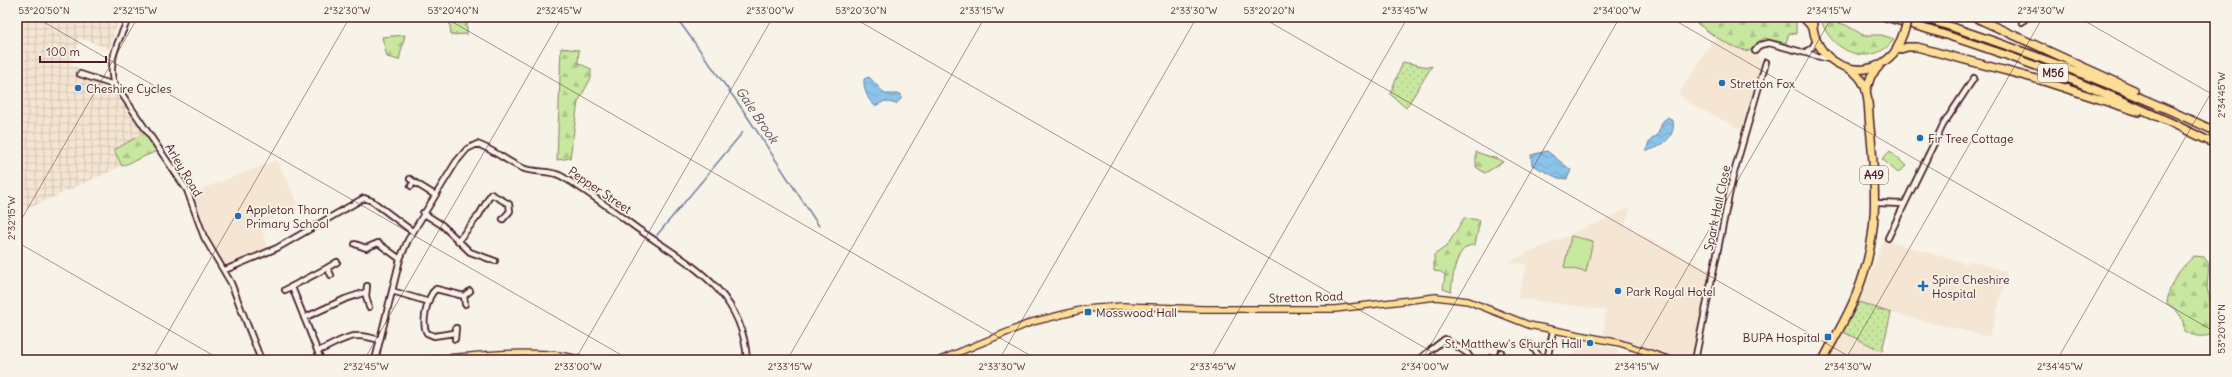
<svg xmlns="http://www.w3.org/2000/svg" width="2232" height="377" viewBox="0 0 2232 377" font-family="Delius,sans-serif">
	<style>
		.built { fill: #f5e6d3 }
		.industrial { fill: url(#industrial-grid) }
		.grass { fill: url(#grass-dots); stroke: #898365 }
		.forest { fill: url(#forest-firs); stroke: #898365 }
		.pitch { fill: #c8e79f; stroke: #898365 }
		.water { fill: url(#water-waves); stroke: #71829e }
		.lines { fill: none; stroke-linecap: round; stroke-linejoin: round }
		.stream { stroke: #71829e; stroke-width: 1.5 }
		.minor-casing { stroke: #4a1f2b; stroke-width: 8 }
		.major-casing { stroke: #4a1f2b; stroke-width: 8 }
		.highway-casing { stroke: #4a1f2b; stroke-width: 10 }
		.minor { stroke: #f7f3e8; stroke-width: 4.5 }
		.major { stroke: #fcde96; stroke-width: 5.5 }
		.highway { stroke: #fcde96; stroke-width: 7 }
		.highway-bridge-casing { stroke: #4a1f2b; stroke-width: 10; stroke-linecap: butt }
		.highway-bridge { stroke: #fcde96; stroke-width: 7 }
		.ticks { fill: none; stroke: #4a1f2b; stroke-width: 1; stroke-opacity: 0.45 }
		.poi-dot { fill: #1f6fb2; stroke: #f7f3e8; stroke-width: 1.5 }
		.labels { text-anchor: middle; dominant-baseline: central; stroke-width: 3.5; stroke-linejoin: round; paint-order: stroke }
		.shield { fill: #f7f3e8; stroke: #7e5f64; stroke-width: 1 }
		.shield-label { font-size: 11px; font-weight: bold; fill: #4a1f2b }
		.poi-label { font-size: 12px; fill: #4a1f2b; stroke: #f7f3e8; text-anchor: start }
		.street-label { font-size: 12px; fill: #4a1f2b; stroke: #f7f3e8 }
		.water-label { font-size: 13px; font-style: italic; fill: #5e5164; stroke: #f7f3e8 }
		.neatline { fill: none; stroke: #4a1f2b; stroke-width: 1.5 }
		.ticks-label { font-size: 10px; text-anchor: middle; fill: #4a1f2b }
	</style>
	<defs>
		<pattern id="industrial-grid" width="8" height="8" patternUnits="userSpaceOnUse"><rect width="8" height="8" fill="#f5e6d3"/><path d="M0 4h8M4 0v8" fill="none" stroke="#d4c5b5"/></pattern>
		<pattern id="grass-dots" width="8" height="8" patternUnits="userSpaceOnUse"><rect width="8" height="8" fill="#c8e79f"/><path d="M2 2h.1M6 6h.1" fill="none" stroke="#adc689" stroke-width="1.8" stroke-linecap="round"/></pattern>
		<pattern id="forest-firs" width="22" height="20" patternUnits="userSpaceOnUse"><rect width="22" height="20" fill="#c8e79f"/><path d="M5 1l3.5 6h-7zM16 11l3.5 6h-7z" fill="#adc689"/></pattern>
		<pattern id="water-waves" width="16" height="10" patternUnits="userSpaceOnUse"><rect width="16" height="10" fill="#8bc4ea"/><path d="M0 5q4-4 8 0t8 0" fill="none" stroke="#79a8c9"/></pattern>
	</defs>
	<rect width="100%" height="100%" fill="#f7f3e8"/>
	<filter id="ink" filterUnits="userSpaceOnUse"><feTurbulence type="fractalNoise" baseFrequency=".025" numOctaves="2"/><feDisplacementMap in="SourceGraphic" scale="8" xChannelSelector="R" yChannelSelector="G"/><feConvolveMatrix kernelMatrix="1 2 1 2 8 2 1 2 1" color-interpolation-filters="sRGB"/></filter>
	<g filter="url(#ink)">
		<path class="built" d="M1715 37 1741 50 1754 52 1763 63 1743 130 1694 106 1678 95Z
			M277 160 298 204 261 225 268 252 225 270 208 244 190 196 204 188Z
			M1630 208 1625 226 1710 271 1692 360H1679L1603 335 1606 310 1517 298 1527 264 1510 263V261Z
			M1884 240 1968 264V260L2007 272 1990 337 1891 313 1859 302Z
			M1843 332 1882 351 1880 360H1828Z
			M1578 340 1618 349 1616 360H1573Z"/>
		<path class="industrial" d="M17 17H119L110 49 80 38 71 65 105 79 144 133 115 150 122 166 25 210 17 218Z"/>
		<path class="grass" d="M1403 62 1428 67 1432 66 1406 108 1390 94Z
			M1859 302 1891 313 1882 351 1843 332Z"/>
		<path class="forest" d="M449 17H467V34L451 35Z
			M1689 17H1786L1796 20V34L1789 33 1786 43 1764 38 1749 51C1726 47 1707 31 1689 17Z
			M1821 18 1846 25 1863 35H1882L1894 39C1872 71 1827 50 1821 18Z
			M405 35 399 60 387 57 382 37Z
			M561 48 579 50 578 63 591 69V78L578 102 570 158 557 160Z
			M144 133 157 151 122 166 114 150Z
			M1476 152 1500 160 1503 162 1485 173 1476 167Z
			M1464 218 1480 220 1475 245C1455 244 1453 278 1451 292L1443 289 1445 275 1441 272 1434 271V255L1447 246Z
			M2194 256 2204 257 2209 264 2207 288 2210 299V314L2215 321V333C2204 338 2195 337 2184 331 2184 317 2178 311 2167 303 2170 281 2178 271 2194 256Z"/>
		<path class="pitch" d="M1890 151 1906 166 1898 173 1882 159Z
			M1571 236 1593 241 1586 272 1564 267Z"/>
		<path class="water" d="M869 77 885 94H901V99L896 104 885 101 875 106C868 101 863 88 864 79Z
			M1668 117 1673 121C1676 137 1661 148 1646 151 1648 144 1650 138 1657 136L1663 121Z
			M1547 151 1571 170 1567 179 1558 178 1532 165 1531 155Z"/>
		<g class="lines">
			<path class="stream" d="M676 17 743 110 819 226
				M657 235 743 132"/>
			<g class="minor-casing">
				<path id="minor" d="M129 17C120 38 108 58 113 81L187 190 204 237 231 283 261 360
					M2022 22 2027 17
					M1755 51 1760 45 1769 43 1828 59
					M1807 51 1812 48 1816 41
					M80 74 114 85
					M410 179 414 182 411 186
					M414 182 435 195
					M1876 203 1904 204
					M423 213 442 225 470 252 495 261
					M1888 238 1943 125 1974 78
					M458 241 479 215 491 194 509 204 510 211 503 219
					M355 244 366 248 378 243 400 259
					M225 270 277 248 364 198 372 201 412 231
					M331 275 327 268 337 262
					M367 286 366 296 369 307
					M292 287 321 360
					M285 290 327 268
					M392 291 429 302
					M465 304 464 296 470 291
					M304 318 345 299 366 292
					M454 333 434 336 427 333C421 324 427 296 436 289L464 296
					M455 339 456 328
					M1527 343C1536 347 1536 356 1543 360
					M318 351C345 340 349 330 379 340
					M1491 358 1495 360
					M375 360 400 259 408 240 456 162 467 149 477 144C493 149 507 162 522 168 534 173 550 170 561 176 588 191 613 211 638 229 689 264 743 290 747 360
					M1418 360 1445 339 1467 353 1472 360
					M1498 360 1501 352
					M1547 360 1553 331
					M1695 360 1733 176 1766 62"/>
			</g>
			<g class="major-casing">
				<path id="major" d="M427 360C467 356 545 347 581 360
					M940 360 1032 322 1085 309 1122 306 1203 309H1335L1436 297 1468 301 1529 325 1620 343 1671 360"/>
			</g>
			<g class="highway-casing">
				<path id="highway" d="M1803 17 1812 27
					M1813 17C1809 61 1862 88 1893 54 1899 47 1901 38 1905 29
					M1886 17C1999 49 2110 91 2215 144
					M1921 17C2022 49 2120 86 2215 131
					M1974 17 2134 90
					M1895 51 1907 47H1917L2040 80 2139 112
					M1866 91 1871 76 1880 65
					M1823 360C1834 338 1847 318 1856 295 1880 237 1876 188 1870 127 1867 103 1872 82 1848 68"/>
			</g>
			<use href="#minor" class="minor"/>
			<use href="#major" class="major"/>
			<use href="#highway" class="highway"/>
			<g class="highway-bridge-casing">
				<path id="highway-bridge" d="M1905 29 1908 17"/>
			</g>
			<use href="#highway-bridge" class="highway-bridge"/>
		</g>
	</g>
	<path class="ticks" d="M35 17 630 360M444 17 1038 360M852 17 1446 360M1261 17 1855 360M1669 17 2215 332M2078 17 2215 96M17 227 138 17M17 242 221 360M152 360 350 17M364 360 562 17M575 360 773 17M787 360 985 17M999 360 1197 17M1210 360 1408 17M1422 360 1620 17M1634 360 1832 17M1845 360 2043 17M2057 360 2215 86"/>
	<g class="poi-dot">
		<circle cx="1722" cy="83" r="4"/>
		<circle cx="78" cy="88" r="4"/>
		<circle cx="1920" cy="138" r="4"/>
		<circle cx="238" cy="216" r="4"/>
		<path d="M1921 280h4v4h4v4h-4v4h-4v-4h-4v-4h4z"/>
		<circle cx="1618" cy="291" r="4"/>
		<rect x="1084" y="308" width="8" height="8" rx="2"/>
		<rect x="1824" y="333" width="8" height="8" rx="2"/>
		<circle cx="1590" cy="343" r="4"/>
	</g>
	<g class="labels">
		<g class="shield">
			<rect x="2038" y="64" width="30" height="18" rx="3"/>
			<rect x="1860" y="166" width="28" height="18" rx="3"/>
		</g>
		<g class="shield-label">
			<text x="2053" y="73">M56</text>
			<text x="1874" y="175">A49</text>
		</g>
		<g class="poi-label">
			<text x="1730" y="83">Stretton Fox</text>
			<text x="86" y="88">Cheshire Cycles</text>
			<text x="1928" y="138">Fir Tree Cottage</text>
			<text x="246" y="209">Appleton Thorn<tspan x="246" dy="14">Primary School</tspan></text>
			<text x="1932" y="279">Spire Cheshire<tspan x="1932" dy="14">Hospital</tspan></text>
			<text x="1626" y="291">Park Royal Hotel</text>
			<text x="1096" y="312">Mosswood Hall</text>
			<text x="1820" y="337" text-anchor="end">BUPA Hospital</text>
			<text x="1582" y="343" text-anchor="end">St. Matthew's Church Hall</text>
		</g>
		<g class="street-label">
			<text transform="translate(184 170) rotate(59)">Arley Road</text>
			<text transform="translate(600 190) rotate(34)">Pepper Street</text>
			<text transform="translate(1717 208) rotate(-78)">Spark Hall Close</text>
			<text transform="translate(1306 297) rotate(-2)">Stretton Road</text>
		</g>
		<g class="water-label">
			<text transform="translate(757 115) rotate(56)">Gale Brook</text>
		</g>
	</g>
	<rect width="2232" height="377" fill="none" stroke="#f7f3e8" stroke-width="44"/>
	<path d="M40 56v6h66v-6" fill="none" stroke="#4a1f2b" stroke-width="2"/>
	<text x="46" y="56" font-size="12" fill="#4a1f2b" stroke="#f7f3e8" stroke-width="3" paint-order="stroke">100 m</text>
	<rect x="22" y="22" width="2188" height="333" class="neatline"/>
	<g class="ticks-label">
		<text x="44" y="14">53°20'50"N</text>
		<text x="135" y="14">2°32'15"W</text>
		<text x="347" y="14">2°32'30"W</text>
		<text x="453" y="14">53°20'40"N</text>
		<text x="559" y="14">2°32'45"W</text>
		<text x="770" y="14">2°33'00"W</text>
		<text x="861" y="14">53°20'30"N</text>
		<text x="982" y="14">2°33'15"W</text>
		<text x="1194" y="14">2°33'30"W</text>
		<text x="1269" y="14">53°20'20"N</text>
		<text x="1405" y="14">2°33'45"W</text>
		<text x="1617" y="14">2°34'00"W</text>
		<text x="1829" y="14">2°34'15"W</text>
		<text x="2041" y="14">2°34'30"W</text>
		<text transform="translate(2221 95) rotate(-90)" y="4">2°34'45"W</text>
		<text transform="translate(11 218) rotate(-90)" y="4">2°32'15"W</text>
		<text transform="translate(2221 329) rotate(-90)" y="4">53°20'10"N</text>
		<text x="155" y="370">2°32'30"W</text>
		<text x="366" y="370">2°32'45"W</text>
		<text x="578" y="370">2°33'00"W</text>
		<text x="790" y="370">2°33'15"W</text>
		<text x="1002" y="370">2°33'30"W</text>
		<text x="1213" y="370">2°33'45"W</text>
		<text x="1425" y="370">2°34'00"W</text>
		<text x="1637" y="370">2°34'15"W</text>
		<text x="1848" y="370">2°34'30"W</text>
		<text x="2060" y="370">2°34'45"W</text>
	</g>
</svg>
